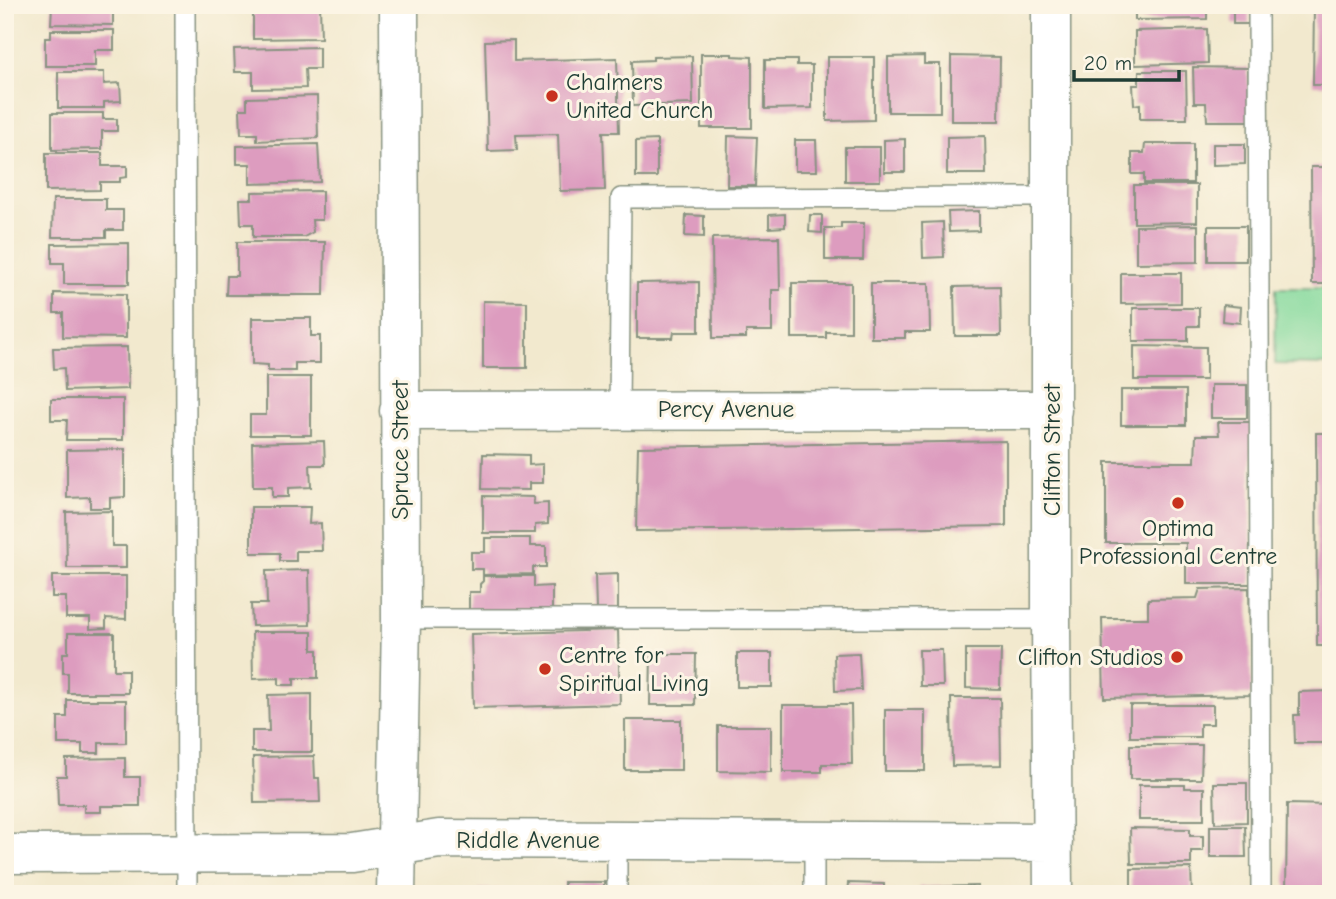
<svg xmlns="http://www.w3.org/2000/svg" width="1336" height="899" viewBox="0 0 1336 899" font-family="'Comic Neue',sans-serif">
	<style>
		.green { fill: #83d99c; stroke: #518b68; stroke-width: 2 }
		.building { fill: #dd9cbf }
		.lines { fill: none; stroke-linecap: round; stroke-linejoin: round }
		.lane-casing { stroke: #889381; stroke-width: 22 }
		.street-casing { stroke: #889381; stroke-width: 41 }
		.lane { stroke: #fff; stroke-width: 19 }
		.street { stroke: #fff; stroke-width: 38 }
		.poi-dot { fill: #c8321e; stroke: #fcf5e5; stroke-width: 2.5 }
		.labels { text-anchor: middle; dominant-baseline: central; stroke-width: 6; stroke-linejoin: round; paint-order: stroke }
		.poi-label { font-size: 24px; fill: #1f3d34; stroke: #fcf5e5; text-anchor: start }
		.street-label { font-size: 24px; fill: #1f3d34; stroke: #fcf5e5 }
	</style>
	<rect width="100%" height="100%" fill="#fcf5e5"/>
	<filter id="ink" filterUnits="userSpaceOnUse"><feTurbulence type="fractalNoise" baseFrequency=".0143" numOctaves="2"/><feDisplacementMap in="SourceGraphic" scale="14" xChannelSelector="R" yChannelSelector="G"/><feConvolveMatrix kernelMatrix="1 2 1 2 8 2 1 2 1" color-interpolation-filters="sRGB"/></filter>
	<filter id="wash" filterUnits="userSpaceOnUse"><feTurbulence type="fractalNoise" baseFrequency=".00686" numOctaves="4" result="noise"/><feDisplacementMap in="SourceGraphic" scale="28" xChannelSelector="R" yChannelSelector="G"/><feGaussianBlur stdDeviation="1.57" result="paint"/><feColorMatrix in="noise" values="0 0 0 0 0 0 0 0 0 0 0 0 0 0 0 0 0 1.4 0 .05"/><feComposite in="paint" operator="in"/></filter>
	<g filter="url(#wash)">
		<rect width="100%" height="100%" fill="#f2e9ce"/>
		<path class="green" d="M1276 288H1331V365L1275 364Z"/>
		<g id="blocks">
			<path class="building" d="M52 5H113V25L51 24Z
				M253 5H320L321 38 253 39Z
				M1135 5H1207V19L1135 20Z
				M1314 5H1331V85H1313Z
				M1233 11H1249V24H1233Z
				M1207 29 1208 63 1135 65V31Z
				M51 30H114V50H95V66H45V38H51Z
				M514 40V61L617 58 619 132H603L605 190 560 191 558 134 516 135 517 150 488 151 485 41Z
				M319 47V69H305L306 88 253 89V72H235L234 49Z
				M701 54H732V56L752 57V128H701Z
				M692 56 693 104 633 106 632 61 653 60V57Z
				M924 56V64H940V112H888V57Z
				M951 56 1000 57 999 121H951Z
				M827 57H874V120L827 121Z
				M765 60H797V65H812V108L765 109Z
				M1193 67 1248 68 1249 121H1207L1206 103H1194Z
				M1139 71H1186L1187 119H1140V104L1134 105 1133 85H1139Z
				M58 72H104V84L120 83 121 101 104 102V108H58Z
				M317 96 318 138 257 141V134H241L240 109H247V98Z
				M52 113H103V119H117V131H102V149L52 150Z
				M728 136 757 137 755 186H727Z
				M985 136 986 174H947V137Z
				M905 139V172H884V140Z
				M657 140V177H636V141Z
				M795 140H816L817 171H795Z
				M318 144 320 182 250 184V164H237V146Z
				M1145 144H1193V183H1144V174H1132V153H1144Z
				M1213 144H1245V164L1213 165Z
				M845 147H880V181H845Z
				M46 153H102V166H127V177L120 178V182H100V190L46 191Z
				M1311 167H1331V284H1312Z
				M1134 185H1197V222L1134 223Z
				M322 191V220H312L313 232 304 237H253V224H241L240 199H252V192Z
				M53 199H106V210H123V230H106V237H52Z
				M979 211V231L949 232 948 212Z
				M785 214V227L769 228V215Z
				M686 215 704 216V237L685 236Z
				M810 215H822V233L809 232Z
				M943 222 944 257 923 258 922 223Z
				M841 223H864L863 260H825V228H841Z
				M1198 225V262L1136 263V226Z
				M1208 226H1246V261H1208Z
				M779 237 780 290H772V331H746V338H713L712 238Z
				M237 242H325L324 295H226L227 276H237Z
				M129 243V284H64V263H52V244Z
				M1121 273H1181V303L1121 304Z
				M699 282V332H674L673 338H637V283Z
				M792 283H851V332H826V338H792Z
				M871 283H929L930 332H905V338H871Z
				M1000 286 1001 336H955L954 287Z
				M54 293 126 294V338L63 337V313H54Z
				M483 301 527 302V368H483Z
				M1223 305 1241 307 1240 323 1222 321Z
				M1133 308H1199V326H1188V341H1133Z
				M252 318H311V336H320V363H295V371H268V365L252 364Z
				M1134 346 1206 347V380H1134Z
				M127 347 128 389 65 391 64 368 54 369 53 348Z
				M266 377H311V435H250V415H266Z
				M1211 385H1247V418H1211Z
				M1121 390H1186V425H1121Z
				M51 399H123V440H66L67 420H51Z
				M1218 422H1251V584H1186V543H1106V462H1195L1196 435H1219Z
				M1316 433H1331V646H1317Z
				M324 441 325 465H310L311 487 288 488V497H272V487H253L252 443Z
				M1006 441V526L636 531 638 447Z
				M125 449V497L110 498V508H90V497L67 498V450Z
				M483 454 529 455V465L543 464V483H529V490L482 489Z
				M483 496 533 497 534 504 548 503V524L535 525V533H483Z
				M251 507H310L309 524 321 523 322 551H296V561H280V553H251Z
				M112 511V546H126V568H67L66 512Z
				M485 538H530V546H546V567H533V574L483 575V569H471V552H485Z
				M309 570 310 625 252 626 251 604H267L266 571Z
				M618 574V610H596L595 575Z
				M52 576H126V619L106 618V628L90 629V618H66V597H52Z
				M483 576H534V587L552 586V614L469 610V592H480V584L483 581Z
				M1249 588 1251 695 1104 698 1102 618H1148V599L1197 598 1200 589Z
				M618 630 620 704 473 708 471 634Z
				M252 632H312V650H318V678H294V685H279V678L253 679Z
				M68 633H114V670H128V693H68V673H63V653H68Z
				M966 649H1001L1000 689 966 688Z
				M919 650H942L943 686H920Z
				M737 653H772V687H737Z
				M859 653 861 690 835 691 834 654Z
				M651 654H696L695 705H650Z
				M1331 691V743H1295L1294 715H1299V692Z
				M312 694V752H252V731H269L268 695Z
				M951 698H1000L1001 765 952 766Z
				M67 700H126V743H99V753H82V744H58V717H67Z
				M783 705H851L852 764H822V772H783Z
				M1130 705H1213V724H1200V737H1130Z
				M885 710H925V771H885Z
				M625 720H681V770H625Z
				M718 726H771V772L718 771Z
				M1130 745H1202L1201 779H1130Z
				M314 756 315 778H319L320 802 254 803 253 757Z
				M125 758V777H140V806H101V812H84V805H58L57 776H66V759Z
				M1214 783H1247V822L1215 823Z
				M1139 785H1185V788H1204V820H1139Z
				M1287 804 1331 805V894H1286Z
				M1210 826H1245L1246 857H1210Z
				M1130 828 1190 829V836H1203V851H1191V864H1131Z
				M1191 868 1192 894H1131V869Z
				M564 882H604V894H564Z
				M848 883 884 884V894H847Z
				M978 886V894H919V887Z
				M479 889 539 890V894H479Z"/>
		</g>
	</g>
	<g filter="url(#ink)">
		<use href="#blocks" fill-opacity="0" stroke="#889381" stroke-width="2"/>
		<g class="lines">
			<g class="lane-casing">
				<path id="lane" d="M185 5 187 894
					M1258 5 1261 894
					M619 410 621 198 1050 197
					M401 619H1051
					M617 840V894
					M814 841V894"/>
			</g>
			<g class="street-casing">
				<path id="street" d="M1051 5V619L1053 894
					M399 411 1052 410
					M5 854 352 853 439 839 1053 842
					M396 894 401 619 399 5"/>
			</g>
			<use href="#lane" class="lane"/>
			<use href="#street" class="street"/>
		</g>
	</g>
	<g class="poi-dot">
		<circle cx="552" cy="96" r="7"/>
		<circle cx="1178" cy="503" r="7"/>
		<circle cx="1177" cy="657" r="7"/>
		<circle cx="545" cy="669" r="7"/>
	</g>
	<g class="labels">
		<g class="poi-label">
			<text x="566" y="82">Chalmers<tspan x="566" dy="28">United Church</tspan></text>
			<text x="1178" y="528" text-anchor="middle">Optima<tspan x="1178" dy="28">Professional Centre</tspan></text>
			<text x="559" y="655">Centre for<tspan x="559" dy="28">Spiritual Living</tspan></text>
			<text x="1163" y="657" text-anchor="end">Clifton Studios</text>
		</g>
		<g class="street-label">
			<text x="726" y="409">Percy Avenue</text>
			<text transform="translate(400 450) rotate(-90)">Spruce Street</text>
			<text transform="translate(1052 450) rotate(-90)">Clifton Street</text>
			<text x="528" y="840">Riddle Avenue</text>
		</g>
	</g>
	<rect width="1336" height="899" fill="none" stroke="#fcf5e5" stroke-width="28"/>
	<path d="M1074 70v10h105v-10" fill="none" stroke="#1f3d34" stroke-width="3.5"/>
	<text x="1084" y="70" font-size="21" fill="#1f3d34" stroke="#fcf5e5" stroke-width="5" paint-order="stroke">20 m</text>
</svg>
